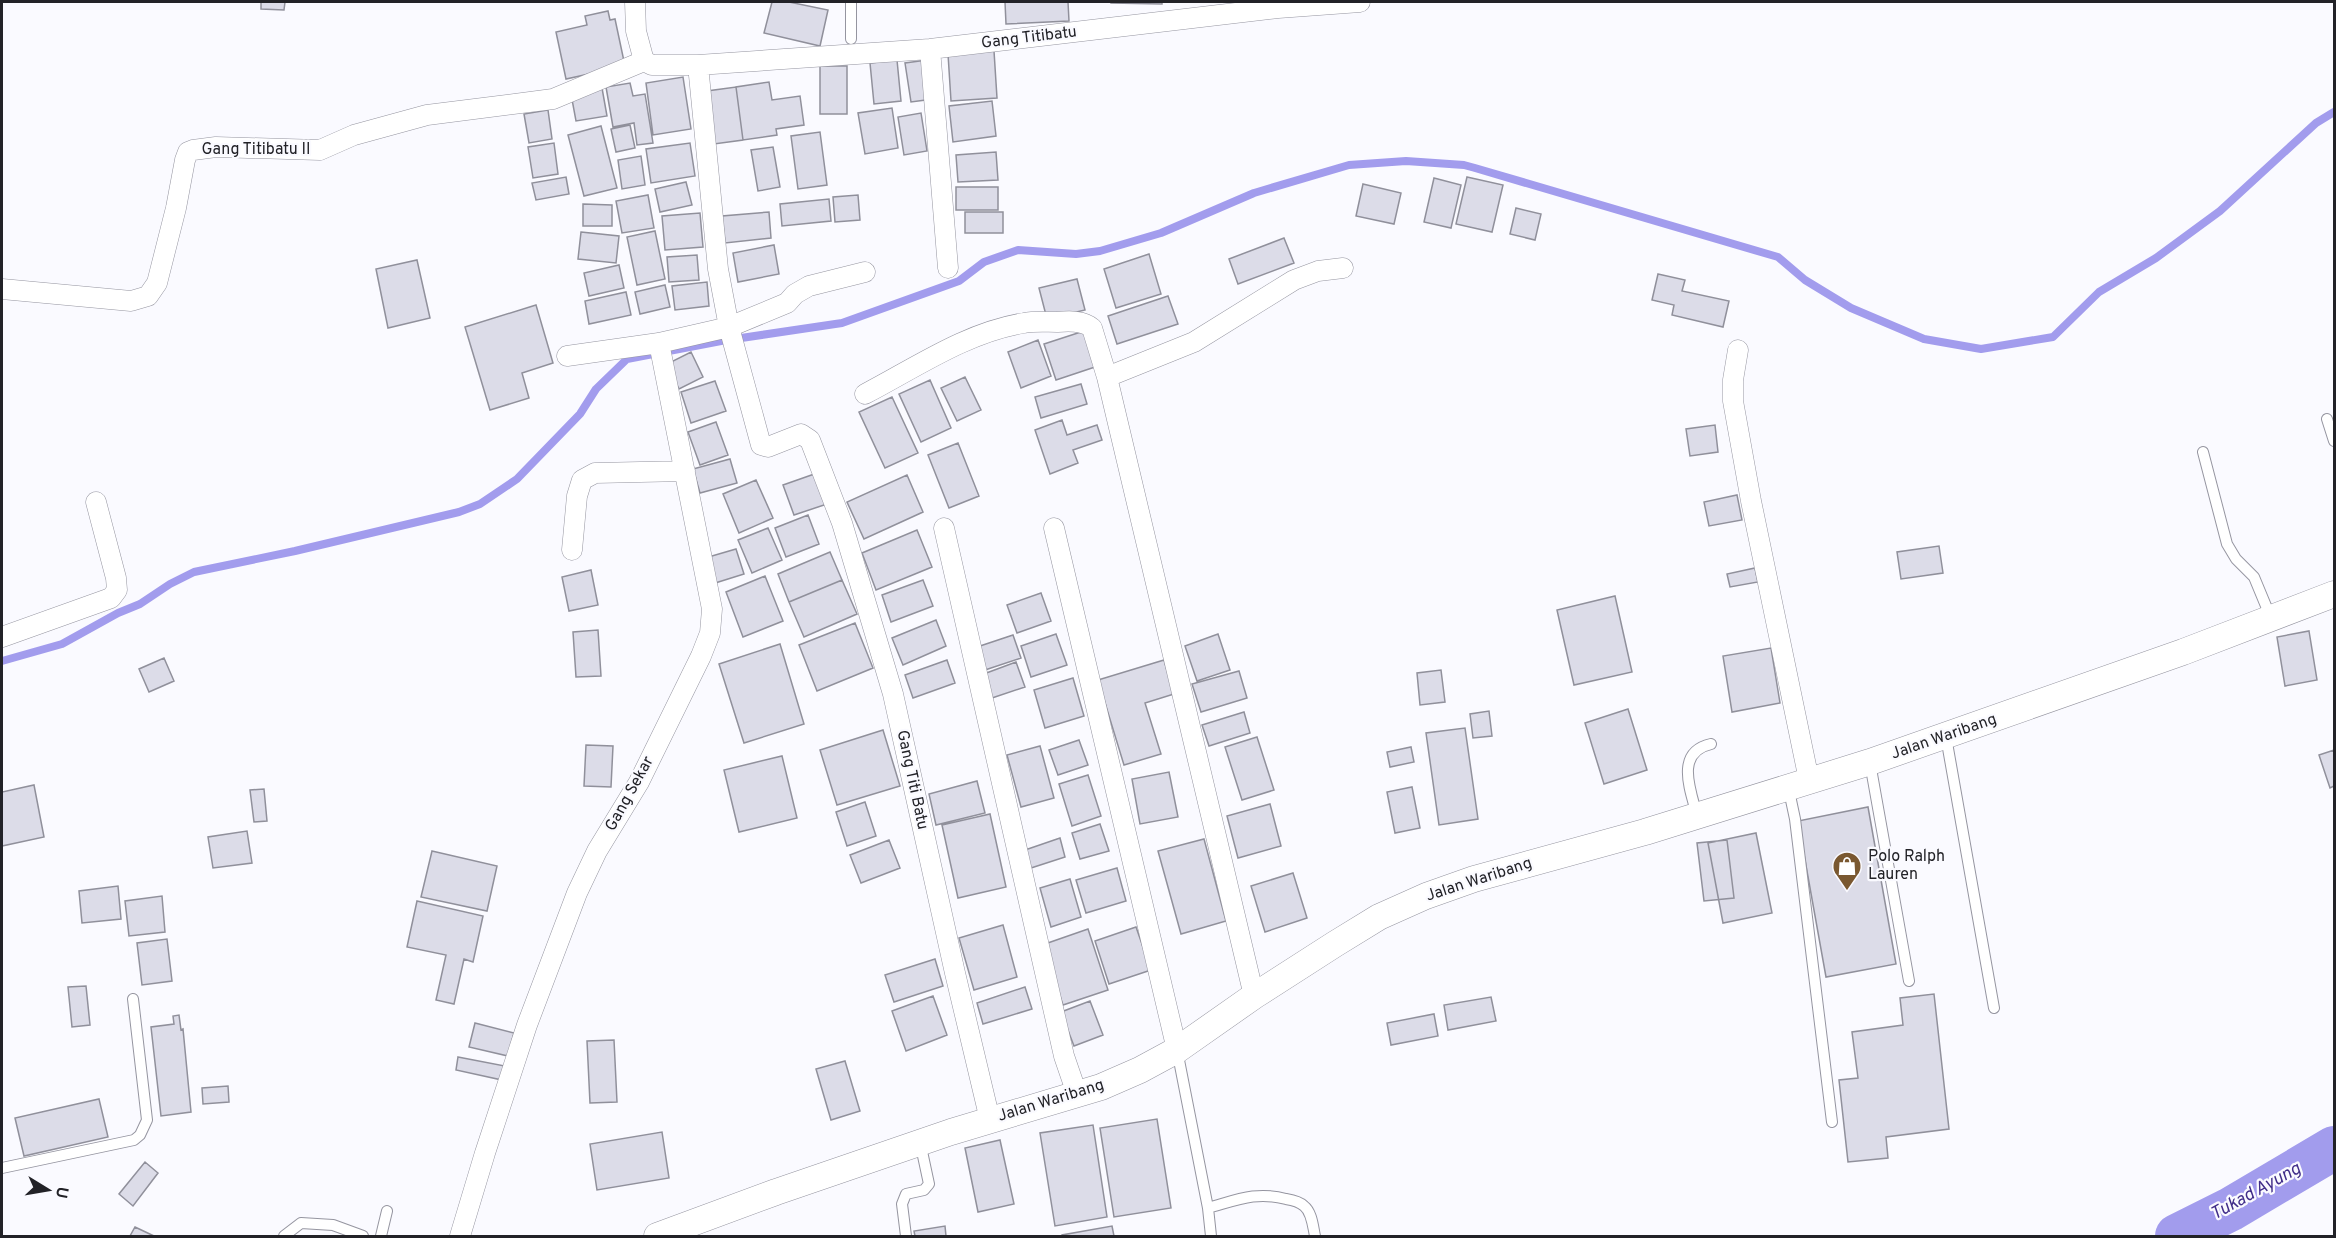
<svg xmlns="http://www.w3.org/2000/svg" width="2336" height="1238" viewBox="0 0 2336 1238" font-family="Overpass,sans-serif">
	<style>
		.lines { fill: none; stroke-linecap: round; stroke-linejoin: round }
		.stream { stroke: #a29ced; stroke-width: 8 }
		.river { stroke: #a29ced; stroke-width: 44 }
		.building { fill: #dcdce8; stroke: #90909b; stroke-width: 1.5 }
		.service-casing { stroke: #9595a0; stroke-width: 12 }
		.minor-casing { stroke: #9595a0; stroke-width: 21 }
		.tertiary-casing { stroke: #9595a0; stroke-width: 27 }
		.service { stroke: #fff; stroke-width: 10 }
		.minor { stroke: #fff; stroke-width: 20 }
		.tertiary { stroke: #fff; stroke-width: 26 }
		.labels { text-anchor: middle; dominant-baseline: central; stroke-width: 4.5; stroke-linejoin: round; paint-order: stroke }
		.street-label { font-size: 16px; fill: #222227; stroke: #fafaff }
		.poi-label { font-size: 16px; fill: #222227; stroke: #fafaff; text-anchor: start }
		.water-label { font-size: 18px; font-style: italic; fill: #402d89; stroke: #fafaff }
	</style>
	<rect width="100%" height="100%" fill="#fafaff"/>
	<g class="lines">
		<path class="stream" d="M2 661 62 644 118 613 140 604 170 584 194 572 295 551 459 512 480 504 517 479 580 414 596 389 627 359 721 341 842 323 959 281 984 262 1018 250 1076 254 1100 251 1161 233 1254 193 1349 165 1406 161 1464 165 1475 168 1778 257 1805 280 1851 308 1924 339 1981 349 2053 337 2099 292 2156 258 2220 211 2316 123 2334 112"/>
		<path class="river" d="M2177 1236 2231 1209 2334 1148"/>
	</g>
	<path class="building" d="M261 2H285L284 10 261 9Z
		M772 2H789L828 10 820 46 764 33Z
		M1005 2H1068L1069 21 1006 24Z
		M1111 2H1162V4L1111 3Z
		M608 11 610 20 615 19 625 66 566 79 556 32 587 25 585 16Z
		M994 51 997 98 951 101 948 54Z
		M897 60 901 101 874 104 870 63Z
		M927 60 933 99 911 102 905 63Z
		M820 66H847V114H820Z
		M683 77 691 129 653 135 646 83Z
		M769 82 772 100 800 96 804 125 776 129 777 135 743 140 736 87Z
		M630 83 633 96 645 94 653 143 637 145 634 123 613 127 606 87Z
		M736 87 743 140 714 144 707 91Z
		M602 88 607 116 576 121 571 94Z
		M992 101 996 136 953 142 949 106Z
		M892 108 898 148 865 154 858 113Z
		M548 110 552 139 529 143 524 114Z
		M921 113 927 151 904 155 898 117Z
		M630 125 635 148 616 152 611 129Z
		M601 126 617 188 584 196 568 135Z
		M820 132 827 185 798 189 791 136Z
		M554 143 558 174 533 178 528 147Z
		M690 143 695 176 651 183 646 149Z
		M773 147 780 187 758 191 751 150Z
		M996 152 998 180 958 182 956 155Z
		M641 156 645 185 622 189 618 160Z
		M566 177 569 194 536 200 532 183Z
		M1467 177 1503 185 1492 232 1456 224Z
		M1434 178 1461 185 1451 228 1424 222Z
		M686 182 692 205 660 212 655 189Z
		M1363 184 1401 193 1394 224 1356 216Z
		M956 187H998V210H956Z
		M648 195 654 228 622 233 616 201Z
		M858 195 860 220 835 222 833 197Z
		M829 199 831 221 782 226 780 204Z
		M583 204 612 205V226H583Z
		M1516 208 1541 214 1535 240 1510 234Z
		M769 212 771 238 725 243 722 216Z
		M965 212H1003V233H965Z
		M700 213 703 247 665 250 662 216Z
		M655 231 665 279 637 285 627 237Z
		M581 232 619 236 616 263 578 259Z
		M1284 238 1294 263 1238 284 1229 259Z
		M774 245 779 274 738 282 733 253Z
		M1149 254 1161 294 1116 308 1104 269Z
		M697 255 699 280 669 282 667 257Z
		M417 260 430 318 388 328 376 269Z
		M619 265 624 288 589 296 584 273Z
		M1658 274 1685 280 1682 291 1729 301 1723 327 1672 315 1674 305 1652 300Z
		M1077 279 1085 310 1047 319 1039 288Z
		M707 282 709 306 675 310 672 286Z
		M665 285 670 307 640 314 635 292Z
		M626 292 631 315 589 324 585 301Z
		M1168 296 1178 324 1117 344 1108 316Z
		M536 305 553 363 522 373 529 398 490 410 465 327Z
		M1087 330 1098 366 1056 380 1044 344Z
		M1038 340 1051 376 1021 388 1008 352Z
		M691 352 703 377 679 389 667 364Z
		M965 377 981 410 957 421 941 388Z
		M930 380 951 428 921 442 899 394Z
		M715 381 726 411 691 423 681 392Z
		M1081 384 1087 404 1041 418 1035 397Z
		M892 397 918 453 885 468 859 412Z
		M1062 420 1067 435 1097 425 1102 440 1073 450 1078 463 1050 474 1035 430Z
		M716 422 728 455 700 465 688 432Z
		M1715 425 1718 452 1690 456 1686 429Z
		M958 443 979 496 949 508 928 455Z
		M730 459 737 483 700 493 693 469Z
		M820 472 830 503 794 515 783 485Z
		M907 475 923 512 864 539 847 502Z
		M756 480 773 518 739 533 723 494Z
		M1737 495 1742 520 1709 526 1704 502Z
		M808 515 819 544 786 557 775 528Z
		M768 528 782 560 752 573 738 540Z
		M917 530 932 567 876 590 862 553Z
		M1939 546 1943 573 1901 579 1897 552Z
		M736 549 744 574 712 584 705 558Z
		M830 552 842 580 789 602 778 574Z
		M1755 568 1758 582 1730 587 1727 574Z
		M591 570 598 605 569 611 562 577Z
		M765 576 783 621 743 637 726 592Z
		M842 580 857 614 804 637 789 602Z
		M923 580 933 606 891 622 882 595Z
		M1041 593 1051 621 1017 633 1007 605Z
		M1615 596 1632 672 1574 685 1557 610Z
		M936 620 946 646 903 665 892 638Z
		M855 623 873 668 817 691 799 645Z
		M598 630 601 676 576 677 573 632Z
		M2309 631 2317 680 2285 686 2277 637Z
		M1056 634 1067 665 1031 677 1021 646Z
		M1218 634 1230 670 1197 681 1185 646Z
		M1013 635 1021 658 982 671 974 648Z
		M780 644 804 724 744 743 719 664Z
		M1771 648 1780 703 1732 712 1723 656Z
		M164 658 174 681 149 692 139 669Z
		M947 660 955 683 913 698 905 675Z
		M1164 660 1174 694 1145 703 1161 754 1124 765 1098 680Z
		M1016 662 1025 687 989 699 981 675Z
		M1441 670 1445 702 1420 705 1417 673Z
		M1239 671 1247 698 1201 712 1192 684Z
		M1073 678 1084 716 1045 728 1034 690Z
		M1628 709 1647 770 1604 784 1585 723Z
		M1489 711 1492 736 1473 738 1470 714Z
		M1244 712 1250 733 1209 746 1202 725Z
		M1465 728 1478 819 1439 825 1426 733Z
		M883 730 900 786 837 805 820 750Z
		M1257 737 1274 790 1242 800 1225 747Z
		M1079 740 1088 765 1058 775 1049 750Z
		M586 745 613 746 611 787 584 786Z
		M1040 746 1054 798 1021 807 1007 755Z
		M1411 747 1414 762 1390 767 1387 752Z
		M2334 750V786L2330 788 2319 755Z
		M782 756 797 818 739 832 724 770Z
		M1169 772 1178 817 1140 824 1132 779Z
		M1088 775 1101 816 1072 826 1059 784Z
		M977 781 985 813 936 825 929 794Z
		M34 785 44 837 2 846V792Z
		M1412 787 1420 828 1395 833 1387 792Z
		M264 789 267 821 254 822 250 790Z
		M865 802 876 836 847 846 836 812Z
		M1270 804 1281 846 1238 858 1227 816Z
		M1868 807 1896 964 1826 977 1798 821Z
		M990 814 1006 887 958 898 942 825Z
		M1100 824 1109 851 1080 859 1072 833Z
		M247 831 252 863 213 868 208 837Z
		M1756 833 1772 913 1723 923 1708 843Z
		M1060 838 1065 857 1031 868 1025 850Z
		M1204 839 1226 921 1181 934 1158 851Z
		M889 840 900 868 861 883 850 855Z
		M1727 840 1734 898 1704 901 1697 843Z
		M432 851 497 866 487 911 421 897Z
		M1117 868 1126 901 1086 913 1076 880Z
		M1293 873 1307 918 1265 932 1251 886Z
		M1070 879 1081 917 1051 927 1040 888Z
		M118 886 121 919 82 923 79 891Z
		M162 896 165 932 129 936 125 901Z
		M417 901 483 916 473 962 464 959 454 1004 436 1000 446 955 407 947Z
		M1003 925 1017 977 974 990 959 938Z
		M1136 927 1151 970 1109 984 1095 941Z
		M1088 929 1108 990 1063 1005 1042 945Z
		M167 939 172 981 142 985 137 943Z
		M935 959 943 986 894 1002 885 975Z
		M86 986 90 1025 72 1027 68 987Z
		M1025 987 1032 1009 983 1024 977 1003Z
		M1934 994 1949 1129 1886 1137 1888 1158 1848 1162 1839 1080 1858 1078 1852 1032 1903 1025 1900 998Z
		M933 996 947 1035 906 1051 892 1011Z
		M1491 997 1496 1021 1448 1030 1444 1005Z
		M1090 1001 1103 1035 1074 1046 1061 1012Z
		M1434 1014 1438 1036 1391 1045 1387 1023Z
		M179 1015 181 1030 183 1029 191 1112 161 1116 151 1027 174 1024 173 1016Z
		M475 1023 514 1033 508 1056 469 1047Z
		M614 1040 617 1102 590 1103 587 1041Z
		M458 1057 505 1066 502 1080 456 1070Z
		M845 1061 860 1111 831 1120 816 1069Z
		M228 1086 229 1102 203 1104 202 1088Z
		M99 1099 108 1137 24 1156 15 1118Z
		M1157 1119 1171 1208 1114 1217 1100 1128Z
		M1093 1125 1107 1217 1055 1226 1040 1133Z
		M662 1132 669 1178 597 1190 590 1144Z
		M1000 1140 1014 1204 978 1212 965 1148Z
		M145 1162 158 1173 133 1206 119 1194Z
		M945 1226 946 1236H915L914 1231Z
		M1112 1226 1114 1236H1062V1235Z
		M135 1227 154 1236H130Z"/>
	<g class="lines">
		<g class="service-casing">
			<path id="service" d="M851 39V2
				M2327 419 2334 441
				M2203 452 2227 544 2236 559 2254 577 2271 618
				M1946 737 1994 1008
				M1870 763 1909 981
				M1788 786 1795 819 1832 1122
				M1697 815C1690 789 1675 752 1711 744
				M1177 1050 1208 1208 1211 1236
				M2 1168 134 1140 140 1135 147 1120 133 999
				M1208 1208C1237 1200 1256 1191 1286 1199 1292 1200 1300 1202 1304 1206 1312 1212 1313 1227 1315 1236
				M284 1236 301 1223 333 1225 363 1236
				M381 1236 387 1211
				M906 1236 902 1204 906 1194 924 1190 929 1184 920 1142"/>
		</g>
		<g class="minor-casing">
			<path id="minor" d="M635 2 636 31 644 61
				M930 49 948 268
				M644 61 652 65H698L930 49 1278 8 1360 2
				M698 65 718 269 729 327 761 445 768 447 801 434 810 440 842 523 893 694 955 973 990 1120
				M2 289 131 301 148 296 157 283 176 208 185 160 188 152 193 150 216 147 320 150 354 135 427 115 553 99 644 61
				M1738 350 1733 380V401L1751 501 1809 780
				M567 356 659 343 729 327 787 303 795 294 809 286 865 272
				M1107 377 1194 342 1294 280 1318 271 1343 268
				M865 394C915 368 967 332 1024 323 1035 321 1046 322 1057 322 1068 321 1083 320 1092 328L1107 377 1254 996
				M944 528 1064 1056 1077 1094
				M1054 528 1177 1050
				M572 550 577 496 582 480 595 473 685 471
				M2 637 111 598 117 590 116 578 96 502
				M460 1236 485 1153 527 1025 577 893 597 851 639 782 701 656 710 633 712 609 659 343"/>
		</g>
		<g class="tertiary-casing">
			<path id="tertiary" d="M657 1236 776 1192 951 1132 1101 1087 1140 1070 1177 1050 1254 996 1335 944 1379 917 1426 896 1474 879 1645 832 1870 762 2183 652 2334 594"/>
		</g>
		<use href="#service" class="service"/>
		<use href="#minor" class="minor"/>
		<use href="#tertiary" class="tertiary"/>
	</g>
	<defs>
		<g id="shop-pin" transform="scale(1.5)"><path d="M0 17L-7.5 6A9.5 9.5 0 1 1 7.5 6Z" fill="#7a5830" stroke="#fafaff"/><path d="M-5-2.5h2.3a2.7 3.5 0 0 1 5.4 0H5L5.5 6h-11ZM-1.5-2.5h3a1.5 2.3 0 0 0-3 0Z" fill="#fff"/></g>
	</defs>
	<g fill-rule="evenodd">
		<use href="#shop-pin" x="1847" y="866"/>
	</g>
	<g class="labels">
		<g class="street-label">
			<text transform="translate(1029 38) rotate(-7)">Gang Titibatu</text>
			<text x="256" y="150">Gang Titibatu II</text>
			<text transform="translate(1944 737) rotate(-19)">Jalan Waribang</text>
			<text transform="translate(912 780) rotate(78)">Gang Titi Batu</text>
			<text transform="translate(630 794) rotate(-61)">Gang Sekar</text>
			<text transform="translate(1479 880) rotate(-18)">Jalan Waribang</text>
			<text transform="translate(1051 1101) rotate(-17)">Jalan Waribang</text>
		</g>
		<g class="poi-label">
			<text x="1868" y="857">Polo Ralph<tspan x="1868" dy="18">Lauren</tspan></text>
		</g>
		<g class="water-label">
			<text transform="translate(2256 1192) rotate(-29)">Tukad Ayung</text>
		</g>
	</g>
	<rect width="2336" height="1238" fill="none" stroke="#222227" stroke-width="6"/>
	<g transform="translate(48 1190) rotate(101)" stroke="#fafaff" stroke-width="4.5" paint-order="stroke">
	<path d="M0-4.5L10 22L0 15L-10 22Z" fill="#222227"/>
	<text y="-9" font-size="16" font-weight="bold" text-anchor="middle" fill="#222227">U</text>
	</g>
</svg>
